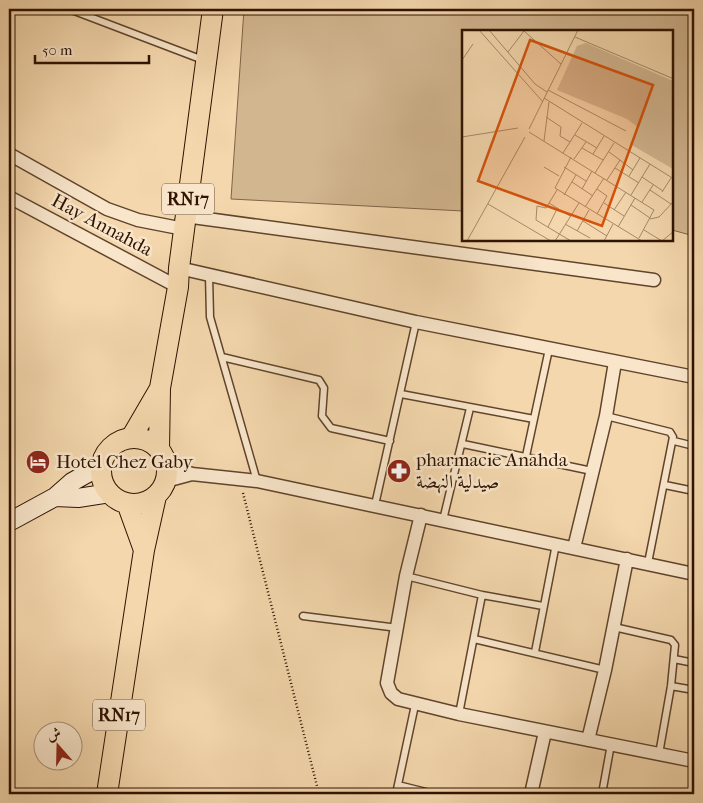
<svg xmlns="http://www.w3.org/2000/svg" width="703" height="803" viewBox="0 0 703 803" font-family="'IM FELL French Canon',Amiri,serif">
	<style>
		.green { fill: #d2b690; stroke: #806448 }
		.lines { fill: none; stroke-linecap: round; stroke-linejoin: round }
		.lane-casing { stroke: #60442b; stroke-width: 9 }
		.street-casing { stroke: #60442b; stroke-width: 15 }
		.secondary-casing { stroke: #2e1300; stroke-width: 20 }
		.primary-casing { stroke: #2e1300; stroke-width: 22 }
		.path { stroke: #2e1300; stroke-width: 2.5; stroke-dasharray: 1 2.5; stroke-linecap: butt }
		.lane { stroke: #f8e5ca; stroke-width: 6 }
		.street { stroke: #f8e5ca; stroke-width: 12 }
		.secondary { stroke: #f8e5ca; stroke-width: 18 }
		.primary { stroke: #f4d7ad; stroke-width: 20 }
		.labels { text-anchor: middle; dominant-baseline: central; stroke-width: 5; stroke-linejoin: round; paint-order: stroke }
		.shield { fill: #f8e5ca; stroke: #6b523d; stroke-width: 1 }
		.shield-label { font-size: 18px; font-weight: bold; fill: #2e1300 }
		.street-label { font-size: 19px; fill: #2e1300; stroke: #f8e5ca }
		.poi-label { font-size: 19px; fill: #2e1300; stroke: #f8e5ca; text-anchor: start }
		.inset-road { fill: none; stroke: #a58968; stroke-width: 1 }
		.view { fill: #d5520b; fill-opacity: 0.15; stroke: #d5520b; stroke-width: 2.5 }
		.inset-edge { fill: none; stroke: #2e1300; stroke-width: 2.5 }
	</style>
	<rect width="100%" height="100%" fill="#f4d7ad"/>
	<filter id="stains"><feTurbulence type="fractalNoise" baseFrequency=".004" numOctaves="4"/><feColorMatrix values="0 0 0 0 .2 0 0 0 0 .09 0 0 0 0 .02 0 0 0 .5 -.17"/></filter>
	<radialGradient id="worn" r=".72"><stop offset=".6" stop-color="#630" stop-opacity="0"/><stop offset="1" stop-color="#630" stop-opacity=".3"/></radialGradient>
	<path class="green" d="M244 9H694V236L672 230V31H463V211L231 199Z"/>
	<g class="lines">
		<g class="lane-casing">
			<path id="lane" d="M69 9 203 60
				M209 275 210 317 257 481
				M222 357 319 380 324 388 322 416 331 428 390 441
				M401 394 534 419
				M606 416 670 432 673 437 648 563
				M674 441 694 446
				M463 444 592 471
				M526 456 549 349
				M665 485 694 491
				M375 505 416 322
				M443 520 470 408
				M406 576 482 595 543 606
				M303 616 398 628
				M614 627 671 640 675 645 671 686 659 754
				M474 639 605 670
				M535 652 556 544
				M674 659 694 663
				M671 686 694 690
				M459 714 482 595
				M398 785 434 794
				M396 794 415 705
				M602 794 611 744"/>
		</g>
		<g class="street-casing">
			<path id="street" d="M9 154 107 209 138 220 184 229
				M9 197 178 287
				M185 216 654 280
				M179 268 416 322 694 377
				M167 466 192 474 257 481 694 574
				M166 481 192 474
				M421 515 406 576 387 683 391 693 398 699 459 714 694 761
				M574 548 606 416 615 362
				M588 740 605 670 627 559
				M531 794 545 732"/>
		</g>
		<g class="secondary-casing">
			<path id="secondary" d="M55 497 78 498 110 493
				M9 522 55 497 72 482 102 465"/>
		</g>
		<g class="primary-casing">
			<path id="primary" d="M131 438 159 390
				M101 471a33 33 0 1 1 66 0a33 33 0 1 1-66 0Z
				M159 449 160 388 178 287 179 268 213 9
				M127 503 144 550
				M107 794 144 550 156 496"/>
		</g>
		<path class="path" d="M243 493 319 794"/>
		<use href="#lane" class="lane"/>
		<use href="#street" class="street"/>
		<use href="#secondary" class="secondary"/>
		<use href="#primary" class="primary"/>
	</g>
	<defs>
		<g id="hotel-disc" transform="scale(1.25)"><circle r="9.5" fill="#8f2418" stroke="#f8e5ca"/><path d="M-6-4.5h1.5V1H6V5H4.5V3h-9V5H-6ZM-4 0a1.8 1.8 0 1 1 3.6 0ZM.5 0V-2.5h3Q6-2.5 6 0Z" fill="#fff"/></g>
		<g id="pharmacy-disc" transform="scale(1.25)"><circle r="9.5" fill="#8f2418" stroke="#f8e5ca"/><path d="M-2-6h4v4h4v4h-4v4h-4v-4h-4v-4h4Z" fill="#fff"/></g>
	</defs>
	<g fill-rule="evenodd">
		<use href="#hotel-disc" x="38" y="462"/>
		<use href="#pharmacy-disc" x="399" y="471"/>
	</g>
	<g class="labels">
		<g class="shield">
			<rect x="162" y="183.5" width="52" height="31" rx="4"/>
			<rect x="93" y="699.5" width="52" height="31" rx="4"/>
		</g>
		<g class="shield-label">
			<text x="188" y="199">RN17</text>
			<text x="119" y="715">RN17</text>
		</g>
		<g class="street-label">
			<text transform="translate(102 225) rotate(28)">Hay Annahda</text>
		</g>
		<g class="poi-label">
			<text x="416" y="460">pharmacie Anahda<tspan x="416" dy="22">صيدلية النهضة</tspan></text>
			<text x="56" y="462">Hotel Chez Gaby</text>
		</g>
	</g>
	<g transform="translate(462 30)">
		<rect width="211" height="211" fill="#f4d7ad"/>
		<path d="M124 13 211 51V139L168 114 177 98 165 89 95 60 115 16Z" fill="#d2b690"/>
		<path class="inset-road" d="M17 0 81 72M27 0 73 54 85 62M62 1 99 34M113 7 212 49M46 22 62 1M0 30 11 14M86 60 164 101M82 68 212 149M84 87 99 97 98 106 108 112M67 99 116 0M67 102 192 180 177 208M113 105 135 118M0 107 56 98M82 111 87 72M120 118 141 130M101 123 120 93M131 124 142 106M109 127 93 158 180 211M112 129 124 112M158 130 171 140M82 137 97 146M102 137 124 151M153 138 177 153M133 143 152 113M167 146 178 128M180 147 201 161M145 150 158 130 147 122M110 152 131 166M120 159 130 141M95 160 84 178 75 176 74 190 109 211M188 160 209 174M200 162 209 148M102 165 114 145M169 165 188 134M180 172 191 155M87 173 108 186M142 173 162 186M26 174 89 211M169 175 188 188M123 177 142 148M152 180 164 162M135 184 145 166 135 159M188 189 197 187 212 171M121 191 145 206M103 194 128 208M86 197 95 179M156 197 173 168M182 200 200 211M115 201 127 180M5 211 63 107M93 211 117 173M142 211 151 194M200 211 212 201"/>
		<path class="view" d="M68 10 191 55 140 196 16 151Z"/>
		<rect width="211" height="211" class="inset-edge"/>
	</g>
	<rect width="703" height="803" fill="none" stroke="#f4d7ad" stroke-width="30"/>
	<rect x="10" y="10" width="683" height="783" fill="none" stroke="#2e1300" stroke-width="2.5"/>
	<rect x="15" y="15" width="673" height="773" fill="none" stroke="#2e1300"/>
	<g transform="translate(58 746) rotate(340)"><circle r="24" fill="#f8e5ca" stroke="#a79179"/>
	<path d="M0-4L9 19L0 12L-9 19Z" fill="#8f2418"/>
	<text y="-8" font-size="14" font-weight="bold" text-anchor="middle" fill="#2e1300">ش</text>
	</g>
	<path d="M35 55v8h114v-8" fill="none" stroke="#2e1300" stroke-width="2.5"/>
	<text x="42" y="55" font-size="15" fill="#2e1300" stroke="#f8e5ca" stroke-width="4" paint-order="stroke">50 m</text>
	<rect width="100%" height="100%" filter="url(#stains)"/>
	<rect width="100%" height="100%" fill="url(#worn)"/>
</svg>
